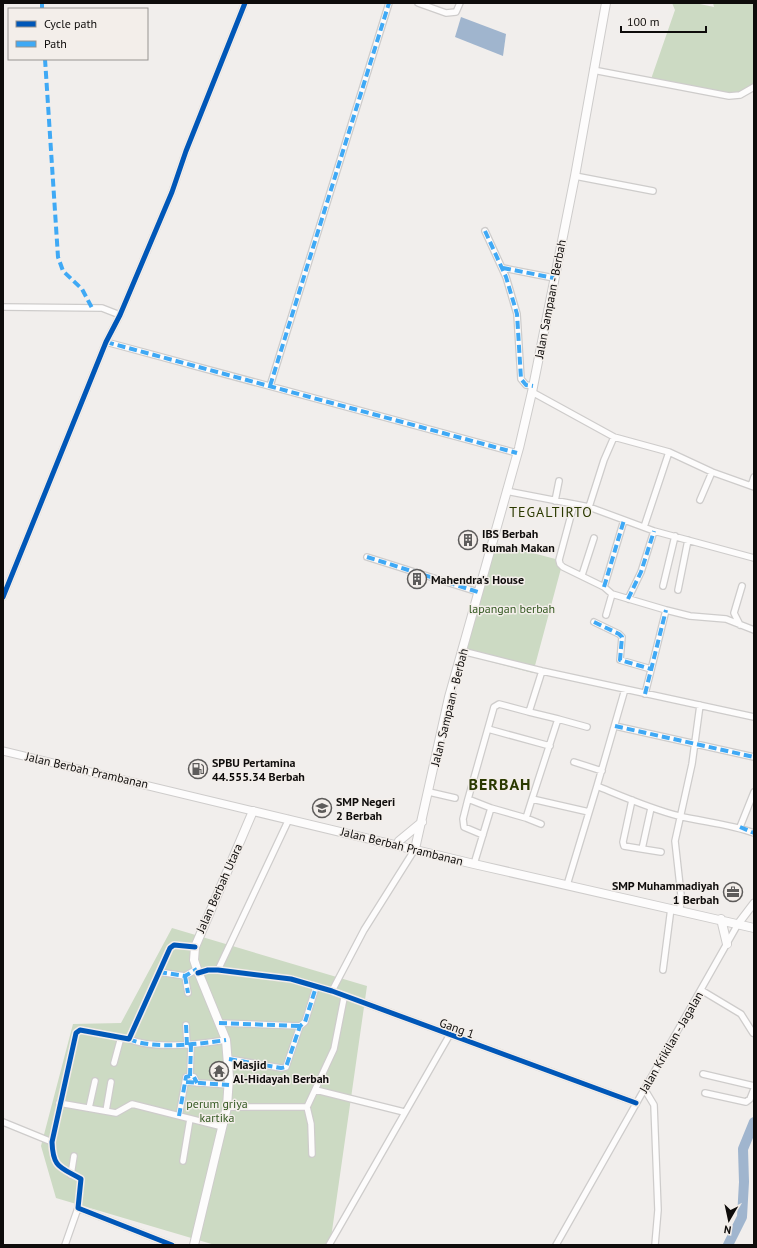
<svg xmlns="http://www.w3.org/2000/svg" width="757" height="1248" viewBox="0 0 757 1248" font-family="'PT Sans',sans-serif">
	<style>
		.green { fill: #ccdac3 }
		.water { fill: #a0b5ce }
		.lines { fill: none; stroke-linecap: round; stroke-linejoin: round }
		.river { stroke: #a0b5ce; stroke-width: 10 }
		.minor-casing { stroke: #cecccb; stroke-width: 8 }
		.tertiary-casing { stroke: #cecccb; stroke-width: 9 }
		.secondary-casing { stroke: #cecccb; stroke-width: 10 }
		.minor { stroke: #fdfcfc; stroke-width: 5.5 }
		.tertiary { stroke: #fdfcfc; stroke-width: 7 }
		.secondary { stroke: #fdfcfc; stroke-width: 8 }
		.quiet { stroke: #3fa9f5; stroke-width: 4; stroke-dasharray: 8 4; stroke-linecap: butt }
		.cycleway-casing { stroke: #f3eeea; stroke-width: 8 }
		.cycleway { stroke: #0057b8; stroke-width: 5 }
		.labels { text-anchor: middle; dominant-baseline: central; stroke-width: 3; stroke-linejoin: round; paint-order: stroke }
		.street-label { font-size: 12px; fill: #0e0c0b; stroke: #f3eeea }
		.poi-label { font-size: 12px; font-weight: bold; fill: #0e0c0b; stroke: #f3eeea; text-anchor: start }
		.park-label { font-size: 12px; fill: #325820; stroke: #f3eeea }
		.quarter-label { font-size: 14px; letter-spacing: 1px; fill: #2a3900; stroke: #f3eeea }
		.district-label { font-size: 16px; font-weight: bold; letter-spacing: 1px; fill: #2a3900; stroke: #f3eeea }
	</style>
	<rect width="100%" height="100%" fill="#f1eeec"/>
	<path class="green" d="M672 3H695L714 7 713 3H754V85L735 97 650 82 675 10Z
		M491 542 563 561 533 673 461 654Z
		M172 928 367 986 330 1245H215L56 1198 41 1146 73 1024 121 1023Z"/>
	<path class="water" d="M461 17 506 34 503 56 455 37Z"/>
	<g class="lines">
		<path class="river" d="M728 1245 742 1217 744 1182 743 1149 754 1122"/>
		<g class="minor-casing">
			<path id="minor" d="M418 3 446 13 456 12 460 3
				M593 70 729 96 740 95 754 87
				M575 176 653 191
				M485 231 506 277 517 314 521 379 526 385 533 386
				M503 268 554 278
				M3 307 102 308 120 315
				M106 342 517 453
				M270 386 389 3
				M532 392 614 437 669 452 712 472 754 487
				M751 486 754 477
				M506 491 589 507 654 531 754 558
				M700 500 712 472
				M555 501 559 481
				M574 504 559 560 560 564 563 567 604 587 612 594 666 610 690 616 726 619 754 630
				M589 507 604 460 614 437
				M644 527 669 452
				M367 557 478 592
				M582 575 594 538
				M663 586 675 536
				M604 587 624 520
				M678 590 688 540
				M3 597 106 342 120 315 172 192 186 151 245 3
				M628 599 641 572 654 531
				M606 615 612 594
				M594 622 619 634 622 637 620 660 651 669
				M740 625 734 613 742 586
				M462 651 542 671 754 717
				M645 694 666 610
				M529 712 558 719 532 799 589 812
				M558 719 587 727
				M615 726 754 757
				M488 729 550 746
				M574 762 602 771
				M597 786C624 797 651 809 679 816 704 822 730 824 754 833
				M429 792 455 798
				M468 799 463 819 464 827 483 835
				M632 800 623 842 624 846 642 849 651 808
				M491 808 526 818 541 824
				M526 818 532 799
				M740 827 754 792
				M642 849 661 852
				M474 864 491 808 468 799 494 707 499 704 529 712 542 671
				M567 885 597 786 625 689
				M680 909 681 895 675 841 692 764 700 705
				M218 970 289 819
				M663 970 671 908
				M159 972 185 976 197 969
				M198 973 208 970H218L291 979 332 991 636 1103
				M185 976 188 993
				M701 990 741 1014 753 1033
				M332 991 364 930 415 849
				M219 1023 300 1026
				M186 1025 187 1045
				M129 1039C153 1050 200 1044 226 1040
				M229 1059 281 1068 286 1067 300 1026 305 1022 316 987
				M114 1063 121 1037
				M703 1074 754 1086
				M190 1076 191 1045
				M186 1082 229 1085
				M316 1090 404 1112
				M645 1090 654 1105 658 1210 655 1245
				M705 1093 746 1102 750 1099 754 1089
				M59 1103 116 1113 132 1104 223 1127
				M227 1107H307L334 1049 344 998
				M307 1107 311 1124 312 1154
				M89 1108 95 1081
				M106 1111 111 1082
				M179 1116 186 1077 190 1076 194 1077 197 1083
				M3 1122 52 1142
				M183 1161 190 1119
				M71 1175 74 1156
				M65 1245 78 1208
				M172 1245 78 1208 81 1179C61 1167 53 1169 52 1142L76 1033 80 1030 129 1039 170 948 174 945 195 947
				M329 1245 449 1036
				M556 1245C617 1138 678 1031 738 924"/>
		</g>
		<g class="tertiary-casing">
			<path id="tertiary" d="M3 751 253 811
				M738 924 754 903"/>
		</g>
		<g class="secondary-casing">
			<path id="secondary" d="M398 844 399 841 422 822
				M415 849 449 697 519 448 532 392 575 176 606 3
				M721 919 727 944
				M194 1245 227 1107 229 1077 226 1040 197 969 194 960 195 947 253 811 474 864 754 928"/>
		</g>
		<use href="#minor" class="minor"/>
		<use href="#tertiary" class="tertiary"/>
		<use href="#secondary" class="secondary"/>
		<path class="quiet" d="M42 3V9
			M45 59 58 257 63 271 82 289 92 308
			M485 231 506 277 517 314 521 379 526 385 533 386
			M503 268 554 278
			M106 342 517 453
			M270 386 389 3
			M367 557 478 592
			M604 587 624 520
			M628 599 641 572 654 531
			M594 622 619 634 622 637 620 660 651 669
			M645 694 666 610
			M615 726 754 757
			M740 827 754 833
			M159 972 185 976 197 969
			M185 976 188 993
			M219 1023 300 1026
			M186 1025 187 1045
			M129 1039C153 1050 200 1044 226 1040
			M229 1059 281 1068 286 1067 300 1026 305 1022 316 987
			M190 1076 191 1045
			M186 1082 229 1085
			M179 1116 186 1077 190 1076 194 1077 197 1083"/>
		<g class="cycleway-casing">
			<path id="cycleway" d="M3 597 106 342 120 315 172 192 186 151 245 3
				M198 973 208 970H218L291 979 332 991 636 1103
				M172 1245 78 1208 81 1179C61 1167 53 1169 52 1142L76 1033 80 1030 129 1039 170 948 174 945 195 947"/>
		</g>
		<use href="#cycleway" class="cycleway"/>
	</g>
	<defs>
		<g id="building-ring" transform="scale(1)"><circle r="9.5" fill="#f3eeea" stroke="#5d5b5a" stroke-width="1.5"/><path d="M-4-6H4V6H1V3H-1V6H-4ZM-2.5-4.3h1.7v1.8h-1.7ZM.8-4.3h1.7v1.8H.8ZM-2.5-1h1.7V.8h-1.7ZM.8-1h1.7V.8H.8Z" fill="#5d5b5a"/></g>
		<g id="fuel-ring" transform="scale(1)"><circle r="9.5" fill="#f3eeea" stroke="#5d5b5a" stroke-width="1.5"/><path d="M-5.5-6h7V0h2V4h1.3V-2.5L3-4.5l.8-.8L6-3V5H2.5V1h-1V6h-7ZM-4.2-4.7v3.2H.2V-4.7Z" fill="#5d5b5a"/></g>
		<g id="school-ring" transform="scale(1)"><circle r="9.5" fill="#f3eeea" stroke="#5d5b5a" stroke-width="1.5"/><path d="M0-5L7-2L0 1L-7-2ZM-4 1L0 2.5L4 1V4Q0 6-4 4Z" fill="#5d5b5a"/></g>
		<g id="office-ring" transform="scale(1)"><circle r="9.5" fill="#f3eeea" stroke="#5d5b5a" stroke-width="1.5"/><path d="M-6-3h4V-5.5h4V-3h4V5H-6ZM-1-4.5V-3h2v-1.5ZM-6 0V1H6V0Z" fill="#5d5b5a"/></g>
		<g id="temple-ring" transform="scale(1)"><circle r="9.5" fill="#f3eeea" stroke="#5d5b5a" stroke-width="1.5"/><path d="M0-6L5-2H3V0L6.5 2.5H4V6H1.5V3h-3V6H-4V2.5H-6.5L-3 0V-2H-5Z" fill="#5d5b5a"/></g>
	</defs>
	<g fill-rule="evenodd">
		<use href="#building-ring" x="468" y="540"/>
		<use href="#building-ring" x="417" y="579"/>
		<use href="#fuel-ring" x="198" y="769"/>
		<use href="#school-ring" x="322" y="808"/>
		<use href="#office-ring" x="733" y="892"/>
		<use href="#temple-ring" x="219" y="1071"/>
	</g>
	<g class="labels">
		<g class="street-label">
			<text transform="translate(550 299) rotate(-79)">Jalan Sampaan - Berbah</text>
			<text transform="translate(449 707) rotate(-76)">Jalan Sampaan - Berbah</text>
			<text transform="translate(87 770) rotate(13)">Jalan Berbah Prambanan</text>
			<text transform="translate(402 846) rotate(14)">Jalan Berbah Prambanan</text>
			<text transform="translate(219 888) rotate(-66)">Jalan Berbah Utara</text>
			<text transform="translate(457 1028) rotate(20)">Gang 1</text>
			<text transform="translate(671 1042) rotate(-60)">Jalan Krikilan - Jagalan</text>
		</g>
		<g class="poi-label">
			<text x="482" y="533">IBS Berbah<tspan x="482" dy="14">Rumah Makan</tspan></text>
			<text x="431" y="579">Mahendra's House</text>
			<text x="212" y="762">SPBU Pertamina<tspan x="212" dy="14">44.555.34 Berbah</tspan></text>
			<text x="336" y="801">SMP Negeri<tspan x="336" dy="14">2 Berbah</tspan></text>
			<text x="719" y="885" text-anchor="end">SMP Muhammadiyah<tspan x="719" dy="14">1 Berbah</tspan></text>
			<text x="233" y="1064">Masjid<tspan x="233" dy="14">Al-Hidayah Berbah</tspan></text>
		</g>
		<g class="park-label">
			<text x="512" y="608">lapangan berbah</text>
			<text x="217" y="1103">perum griya<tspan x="217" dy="14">kartika</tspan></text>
		</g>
		<g class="quarter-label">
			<text x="551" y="512">TEGALTIRTO</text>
		</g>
		<g class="district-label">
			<text x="500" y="784">BERBAH</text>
		</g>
	</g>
	<rect width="757" height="1248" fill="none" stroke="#0e0c0b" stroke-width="8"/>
	<rect x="8" y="8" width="140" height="52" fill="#f3eeea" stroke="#979491"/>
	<rect x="16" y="21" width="20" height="6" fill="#0057b8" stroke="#979491"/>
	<text x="44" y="28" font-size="12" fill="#0e0c0b">Cycle path</text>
	<rect x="16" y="41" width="20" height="6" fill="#3fa9f5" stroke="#979491"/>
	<text x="44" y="48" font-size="12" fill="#0e0c0b">Path</text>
	<g transform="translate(729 1220) rotate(189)" stroke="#f3eeea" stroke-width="3" paint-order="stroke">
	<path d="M0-3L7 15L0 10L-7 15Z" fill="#0e0c0b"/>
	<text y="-6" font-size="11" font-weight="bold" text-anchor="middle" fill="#0e0c0b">N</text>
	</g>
	<path d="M621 26v6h85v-6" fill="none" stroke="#0e0c0b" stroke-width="2"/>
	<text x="627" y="26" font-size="12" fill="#0e0c0b" stroke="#f3eeea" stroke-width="3" paint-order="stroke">100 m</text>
</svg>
